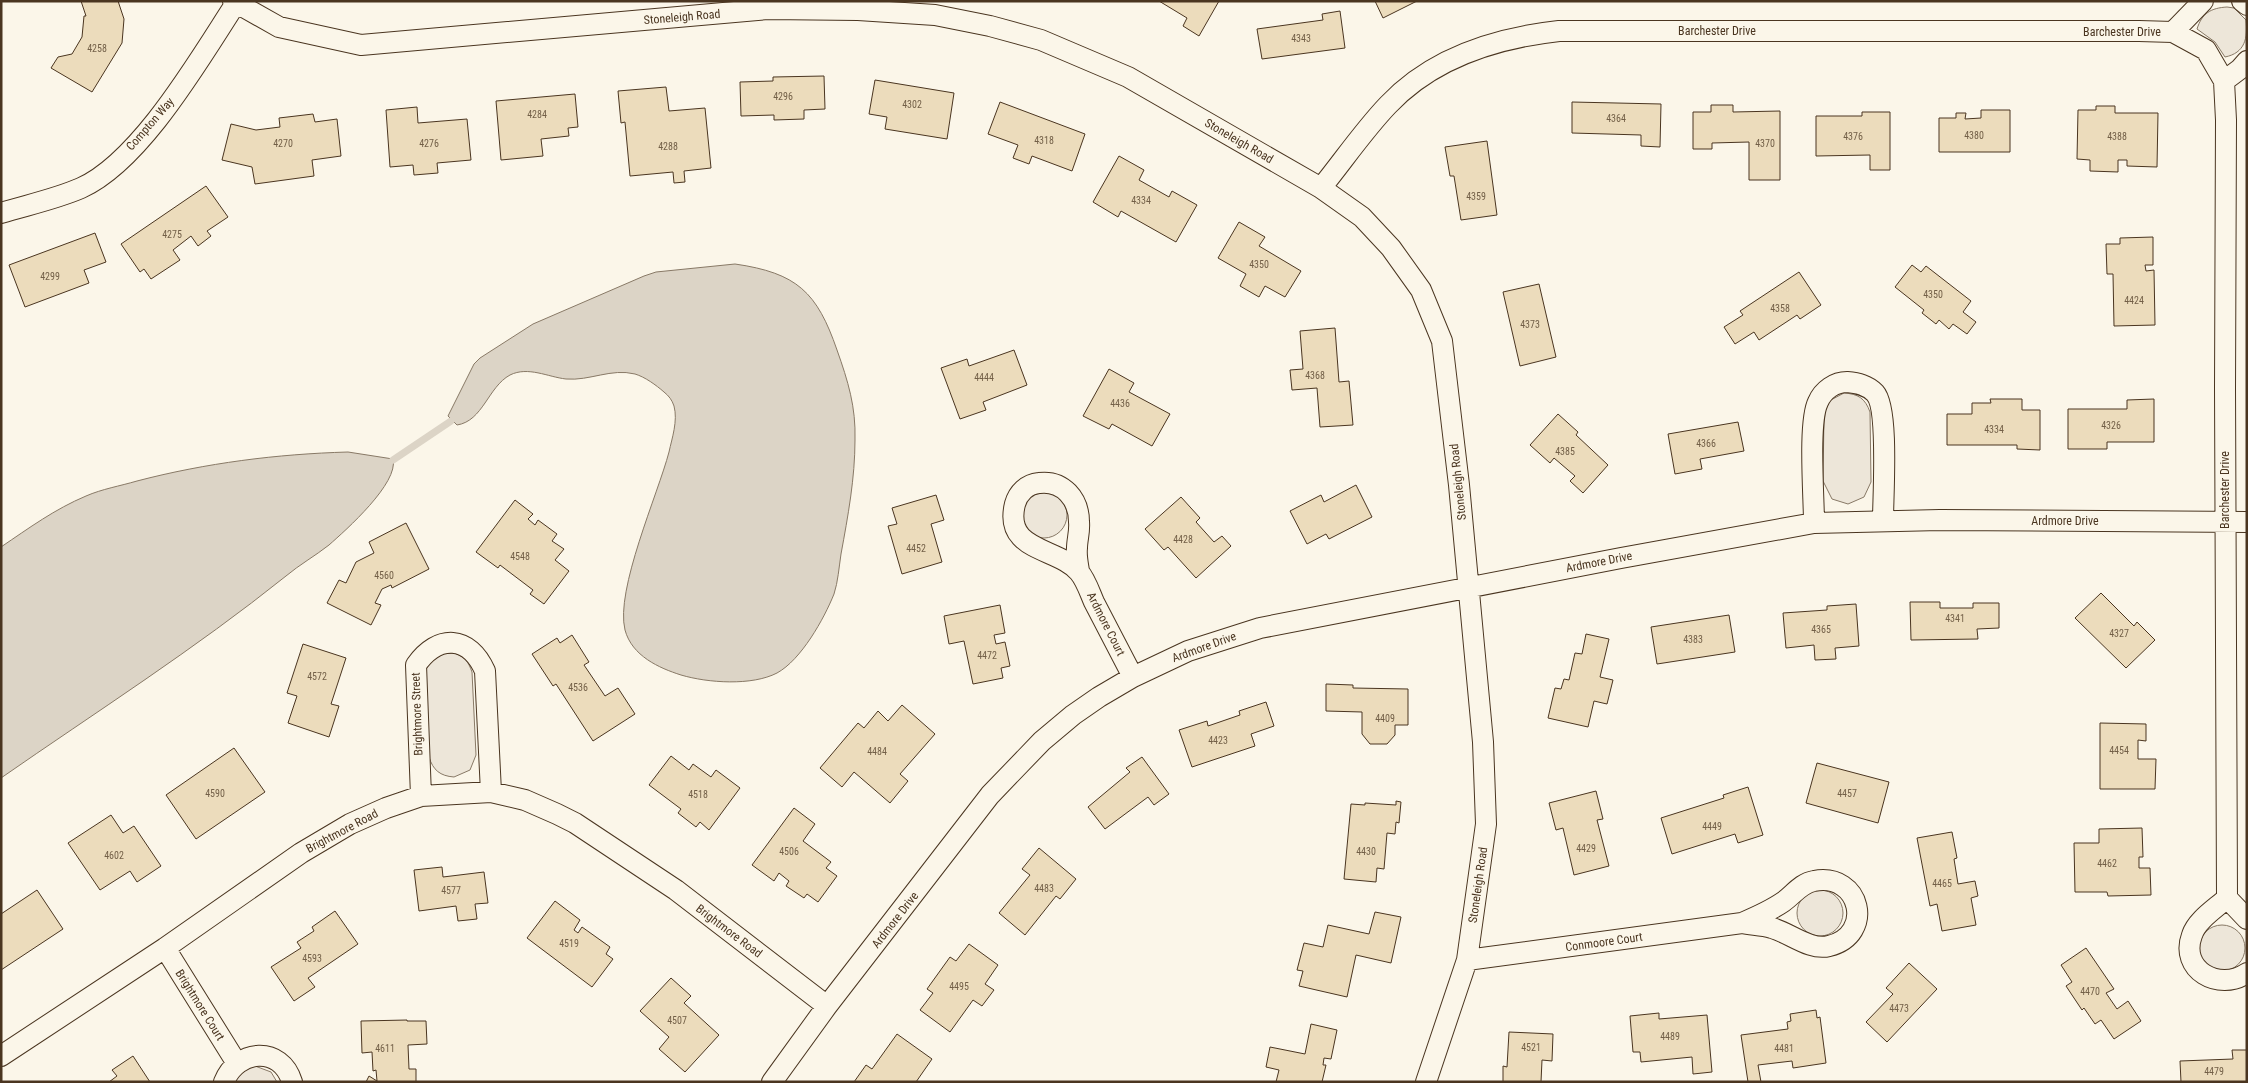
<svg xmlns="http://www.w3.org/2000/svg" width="2248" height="1083" viewBox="0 0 2248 1083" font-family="'Roboto Condensed',sans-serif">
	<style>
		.green { fill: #ede6d9; stroke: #887966 }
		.water { fill: #dcd4c6; stroke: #887966 }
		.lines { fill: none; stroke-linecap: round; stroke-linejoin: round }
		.stream { stroke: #dcd4c6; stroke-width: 7 }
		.building { fill: #ecdcbc; stroke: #4a3520 }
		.street-casing { stroke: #4a3520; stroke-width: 22 }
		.street { stroke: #fbf6e9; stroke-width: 20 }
		.labels { text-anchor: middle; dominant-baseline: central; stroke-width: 4; stroke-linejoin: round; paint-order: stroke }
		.number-label { font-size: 10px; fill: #725f47 }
		.street-label { font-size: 12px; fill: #4a3520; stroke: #fbf6e9 }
	</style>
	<rect width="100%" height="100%" fill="#fbf6e9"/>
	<path class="green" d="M2227 7 2234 8 2246 20C2248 38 2245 53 2225 57L2215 42 2197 29C2202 13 2211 8 2227 7Z
		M1844 393C1858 394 1865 398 1870 412L1871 482 1864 497 1848 504 1832 499 1823 481 1824 415 1829 401Z
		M1021 515a23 23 0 1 1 46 0a23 23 0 1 1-46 0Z
		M454 653C465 657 468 661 472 672L476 755 470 770 454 777C440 776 433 770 429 757L425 677 427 666 437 654Z
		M1797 913a23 23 0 1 1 46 0a23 23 0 1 1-46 0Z
		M2199 948a23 23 0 1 1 46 0a23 23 0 1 1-46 0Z
		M255 1066 271 1072 277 1082H234L240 1072Z"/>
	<path class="water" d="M735 264C797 273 817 292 837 350 848 381 856 407 855 440 855 478 848 516 841 554 839 567 838 582 834 594 824 619 801 660 777 673 752 686 708 683 681 675 659 668 632 656 625 630 615 590 658 494 669 452 672 438 678 421 674 406 672 400 669 396 664 392 656 385 645 377 635 374 611 368 590 381 566 379 548 377 528 366 510 375 488 387 483 421 457 425L448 416 474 364 480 358 533 324 644 276 656 272Z
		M348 452 393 459C399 483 346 530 329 545 315 556 299 565 286 576 195 649 96 712 1 778V547C29 528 55 509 86 496 102 489 120 486 137 481 206 463 277 454 348 452Z"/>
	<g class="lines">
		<path class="stream" d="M393 460 451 421"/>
	</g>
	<path class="building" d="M81 1H118L124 19 122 43 92 92 51 68 58 57 72 54 82 37 84 16H86Z
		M1159 1H1219L1199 36 1183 26 1187 18Z
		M1375 1H1417L1383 18Z
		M1340 11 1345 48 1262 59 1257 29 1323 20 1322 14Z
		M824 76 825 109 804 110V119L774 120V115L741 116 740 82 773 81V77Z
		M875 80 954 93 947 139 885 129 887 117 869 114Z
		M666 87 669 111 705 108 711 168 684 171 685 182 674 183 673 172 630 176 625 122 621 123 618 91Z
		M575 94 578 127 568 128 569 136 541 139 543 156 501 160 496 101Z
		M1000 102 1085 134 1072 171 1032 156 1029 164 1013 158 1018 145 988 134Z
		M1572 102 1661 104 1660 147 1641 146V135L1572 133Z
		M1711 105H1733V112L1780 111V180H1749V142L1712 143V149H1693V112H1711Z
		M2096 106H2115V113H2158L2157 167 2127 166V160H2118V172L2090 171V160L2077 159 2078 110H2096Z
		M417 107 418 123 467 119 471 160 437 163 438 173 414 175 413 165 390 167 386 110Z
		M1981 110H2010V152H1939V118H1956V113H1966L1965 119 1981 118Z
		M1862 112H1890V170H1870V155L1816 156V116H1862Z
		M313 114 315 122 337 119 341 156 312 160 314 176 255 184 252 167 222 160 231 124 256 130 280 127 279 118Z
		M1487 141 1497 215 1461 220 1454 176H1450L1445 147Z
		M1119 156 1144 170 1139 180 1169 197 1172 191 1197 205 1176 242 1121 211 1118 217 1093 202Z
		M206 186 228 217 207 231 211 236 198 246 191 236 173 250 180 260 151 279 144 269 140 272 121 244Z
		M1239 222 1265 237 1259 246 1301 271 1285 297 1265 286 1259 297 1240 286 1246 274 1218 258Z
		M95 233 106 262 84 270 89 283 25 307 9 265Z
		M2153 237V265H2145L2146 271 2154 270 2155 325 2114 326 2113 274H2107L2106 244H2120V238Z
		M1912 265 1921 272 1926 266 1971 301 1963 312 1976 322 1967 334 1953 324 1949 329 1939 320 1936 324 1922 313 1924 310 1895 287Z
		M1799 272 1821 305 1800 319 1797 315 1759 340 1754 332 1735 344 1724 327 1743 315 1740 311Z
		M1539 284 1556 357 1520 366 1503 292Z
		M1335 328 1339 382 1349 381 1353 425 1320 427 1317 388 1292 390 1290 370 1303 369 1300 331Z
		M1014 350 1027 385 983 402 986 410 960 419 941 368 967 359 969 366Z
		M1109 369 1134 383 1129 392 1170 414 1152 446 1112 424 1109 429 1083 416Z
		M1990 399H2022V410H2040V450L2017 449V445H1947V414H1972V403H1991Z
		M2154 399V442H2107V449H2068V409H2127V400Z
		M1558 414 1578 432 1576 435 1608 465 1583 493 1570 481 1575 476 1554 458 1550 463 1530 445Z
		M1738 422 1744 451 1700 459 1702 469 1675 474 1668 434Z
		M1356 485 1372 517 1329 539 1326 534 1307 544 1290 511 1321 495 1324 502Z
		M936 495 944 520 931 524 942 562 902 574 888 526 897 524 892 508Z
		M1181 497 1200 518 1196 522 1214 542 1222 536 1231 546 1196 578 1168 547 1164 550 1145 529Z
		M515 500 533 514 528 519 535 525 538 520 557 534 552 541 564 549 555 560 569 571 544 604 530 594 533 590 500 565 498 568 476 552Z
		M406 523 429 569 392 588 391 585 382 589 375 603 381 605 371 625 327 603 339 580 346 583 356 562 374 553 369 542Z
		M2101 593 2134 626 2137 622 2155 640 2126 668 2075 618Z
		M1910 602H1940V608H1973V603H1999V628L1977 629 1978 639 1911 640Z
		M1856 604 1859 646 1835 648 1836 659 1815 660 1814 645 1786 648 1783 613 1827 610V606Z
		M1000 605 1005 633 994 635 996 644 1005 642 1010 666 1001 668 1003 678 973 684 964 641 949 644 944 616Z
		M1729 615 1735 652 1657 664 1651 627Z
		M1586 634 1609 639 1600 677 1613 680 1607 704 1594 701 1588 727 1548 718 1555 688 1561 689 1564 679 1569 680 1575 653 1582 654Z
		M572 635 589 662 584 665 605 696 618 688 635 714 593 741 556 684 553 686 532 654 557 638 560 643Z
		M303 644 346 658 331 704 339 706 329 737 288 723 297 696 287 693Z
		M1326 684 1353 685V688L1408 689V725H1395V735L1387 744H1370L1362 734V712L1326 711Z
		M1266 702 1274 726 1251 734 1255 746 1192 767 1179 730 1207 721 1208 726 1240 715 1239 711Z
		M902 705 935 734 900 774 908 781 890 803 854 772 842 787 820 768 858 723 864 728 878 711 888 721Z
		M2100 723 2146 724V741L2138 740V759H2156L2155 789H2100Z
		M234 748 265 792 196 839 166 795Z
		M671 756 689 770 693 764 711 777 716 770 740 788 709 830 700 822 696 827 678 813 681 809 649 785Z
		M1142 757 1169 794 1154 805 1148 797 1105 829 1088 807 1130 772 1126 768Z
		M1817 763 1889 782 1878 823 1806 803Z
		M1748 787 1763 835 1738 843 1735 834 1672 854 1661 818 1724 798 1723 795Z
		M1596 791 1603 819 1597 820 1609 866 1574 875 1563 828 1556 830 1549 803Z
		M1396 801 1401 802 1399 823 1396 822 1395 834 1387 833 1384 869 1377 868 1376 882 1344 879 1351 804 1365 805V803L1396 805Z
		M794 808 815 824 803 841 831 862 826 868 837 876 818 902 807 894 804 898 786 886 789 881 779 873 774 881 752 865Z
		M111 815 123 833 134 826 161 866 137 882 130 871 100 890 68 843Z
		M2142 828 2143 857H2139V868H2150L2151 895 2108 896 2107 892H2075L2074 843H2099V829Z
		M1952 832 1957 858 1954 859 1958 884 1975 881 1978 896 1971 898 1976 925 1942 931 1937 904 1930 906 1917 838Z
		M1039 848 1076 879 1060 899 1056 896 1025 935 999 913 1030 875 1022 869Z
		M442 867 443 877 484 872 488 903 475 904 477 919 458 921 456 906 419 911 414 870Z
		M37 890 63 929 1 970V914Z
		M555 901 580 920 574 930 578 933 582 927 610 947 606 954 613 959 592 987 527 938Z
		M335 911 358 944 308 978 315 987 294 1001 271 967 301 948 297 942 314 931 312 927Z
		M1375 912 1401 917 1391 963 1356 955 1347 997 1299 986 1303 971 1297 970 1304 943 1323 947 1328 925 1369 934Z
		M969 944 998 965 985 984 994 990 982 1006 973 1000 950 1032 920 1010 933 993 927 989 950 957 956 961Z
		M2086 948 2114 989 2106 993 2117 1009 2128 1001 2141 1021 2114 1039 2101 1020 2095 1024 2084 1008 2082 1010 2066 986 2072 982 2061 965Z
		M1909 963 1937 989 1887 1042 1866 1022 1893 994 1886 988Z
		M671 978 691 996 684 1003 719 1035 685 1072 659 1049 669 1037 640 1011Z
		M1816 1010 1817 1018 1820 1017 1826 1063 1793 1068 1792 1061 1758 1065 1761 1082H1748L1741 1035 1788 1029 1787 1022 1791 1021 1790 1014Z
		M1659 1013V1019L1707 1015 1712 1072 1693 1074 1692 1057 1641 1062 1640 1052H1633L1630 1016Z
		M407 1020V1021H426L427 1044 408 1045 409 1069H416V1082H366L369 1076 377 1081 376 1070 373 1071 372 1052 362 1053 361 1021Z
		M1311 1024 1337 1030 1331 1059 1324 1058 1323 1065H1326L1322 1082H1276L1279 1070 1266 1067 1270 1047 1305 1054Z
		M1509 1032 1553 1034 1552 1061 1542 1060 1541 1082H1503V1066L1507 1067Z
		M897 1034 932 1059 916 1082H854L866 1065 872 1069Z
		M2232 1050H2247V1082H2181L2180 1061 2233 1059Z
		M133 1056 150 1082H109L117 1076 112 1070Z"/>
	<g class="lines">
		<g class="street-casing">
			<path id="street" d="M233 1 279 27 361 45 768 9 858 10 935 15 990 26 1041 40 1128 77 1321 188 1362 217 1391 248 1421 290 1442 341 1459 485 1483 742 1486 824 1467 960 1426 1082
				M2242 1 2247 5
				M2173 32 2203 1
				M2224 81 2240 69 2247 61
				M1321 188C1343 161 1364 130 1388 105 1433 57 1496 38 1559 31H2139L2173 32 2206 50 2224 81 2226 120 2225 388 2227 898
				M1 213C27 205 56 199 81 188 141 161 200 58 236 3
				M1814 523C1814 497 1808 422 1818 402 1823 390 1835 382 1847 382 1858 383 1867 385 1875 393 1889 408 1883 496 1883 520
				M1079 571C1078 564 1076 556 1077 548 1077 540 1080 531 1079 522 1079 499 1063 480 1039 483 1027 484 1018 493 1015 504 1003 552 1058 547 1079 572 1086 580 1090 593 1094 602 1107 627 1120 652 1133 677
				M421 796 416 665C438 634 469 635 485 671L491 792
				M2247 919 2227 898C2215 909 2197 920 2192 935 2179 970 2219 992 2247 973
				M165 948 236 1062
				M1467 960 1742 923C1752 925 1763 925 1772 928 1790 933 1810 951 1829 946 1875 935 1861 872 1814 881 1801 883 1793 895 1783 902 1770 911 1756 917 1742 923
				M1 1056 165 948 301 853 350 824 386 808 421 796 491 792 525 800 557 814 575 823 676 890 827 1006
				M224 1082C237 1049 281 1045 292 1082
				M772 1082 827 1006 990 795 1042 741 1073 715 1099 697 1133 677 1188 651 1260 628 1621 558 1814 523 1940 520 2247 522"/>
		</g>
		<use href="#street" class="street"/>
	</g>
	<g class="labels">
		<g class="number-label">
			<text x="1301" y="38">4343</text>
			<text x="97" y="48">4258</text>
			<text x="783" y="96">4296</text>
			<text x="912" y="104">4302</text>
			<text x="537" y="114">4284</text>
			<text x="1616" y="118">4364</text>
			<text x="1974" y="135">4380</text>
			<text x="1853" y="136">4376</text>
			<text x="2117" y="136">4388</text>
			<text x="1044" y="140">4318</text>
			<text x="283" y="143">4270</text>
			<text x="429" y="143">4276</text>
			<text x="1765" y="143">4370</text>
			<text x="668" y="146">4288</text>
			<text x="1476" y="196">4359</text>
			<text x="1141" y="200">4334</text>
			<text x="172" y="234">4275</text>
			<text x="1259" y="264">4350</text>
			<text x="50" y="276">4299</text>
			<text x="1933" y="294">4350</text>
			<text x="2134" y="300">4424</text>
			<text x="1780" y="308">4358</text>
			<text x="1530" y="324">4373</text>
			<text x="1315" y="375">4368</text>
			<text x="984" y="377">4444</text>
			<text x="1120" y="403">4436</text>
			<text x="2111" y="425">4326</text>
			<text x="1994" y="429">4334</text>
			<text x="1706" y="443">4366</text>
			<text x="1565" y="451">4385</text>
			<text x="1183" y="539">4428</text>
			<text x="916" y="548">4452</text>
			<text x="520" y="556">4548</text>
			<text x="384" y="575">4560</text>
			<text x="1955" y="618">4341</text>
			<text x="1821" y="629">4365</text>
			<text x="2119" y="633">4327</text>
			<text x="1693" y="639">4383</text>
			<text x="987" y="655">4472</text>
			<text x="317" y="676">4572</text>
			<text x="578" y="687">4536</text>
			<text x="1385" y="718">4409</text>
			<text x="1218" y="740">4423</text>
			<text x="2119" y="750">4454</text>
			<text x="877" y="751">4484</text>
			<text x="215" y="793">4590</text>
			<text x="1847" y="793">4457</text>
			<text x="698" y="794">4518</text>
			<text x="1712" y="826">4449</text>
			<text x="1586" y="848">4429</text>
			<text x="789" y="851">4506</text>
			<text x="1366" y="851">4430</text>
			<text x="114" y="855">4602</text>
			<text x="2107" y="863">4462</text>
			<text x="1942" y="883">4465</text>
			<text x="1044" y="888">4483</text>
			<text x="451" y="890">4577</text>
			<text x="569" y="943">4519</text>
			<text x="312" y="958">4593</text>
			<text x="959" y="986">4495</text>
			<text x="2090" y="991">4470</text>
			<text x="1899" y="1008">4473</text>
			<text x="677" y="1020">4507</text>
			<text x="1670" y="1036">4489</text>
			<text x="1531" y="1047">4521</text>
			<text x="385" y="1048">4611</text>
			<text x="1784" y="1048">4481</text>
			<text x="2214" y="1071">4479</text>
		</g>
		<g class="street-label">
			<text transform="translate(682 17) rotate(-5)">Stoneleigh Road</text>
			<text x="1717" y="31">Barchester Drive</text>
			<text x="2122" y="32">Barchester Drive</text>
			<text transform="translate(150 124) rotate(-49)">Compton Way</text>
			<text transform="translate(1239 141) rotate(30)">Stoneleigh Road</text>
			<text transform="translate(1458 482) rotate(-96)">Stoneleigh Road</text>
			<text transform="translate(2225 490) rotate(-90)">Barchester Drive</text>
			<text x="2065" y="521">Ardmore Drive</text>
			<text transform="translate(1599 562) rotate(-11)">Ardmore Drive</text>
			<text transform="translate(1106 624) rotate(63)">Ardmore Court</text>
			<text transform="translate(1204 647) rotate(-20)">Ardmore Drive</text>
			<text transform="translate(417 714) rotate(-92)">Brightmore Street</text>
			<text transform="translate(342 831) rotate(-28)">Brightmore Road</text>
			<text transform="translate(1478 885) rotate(-82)">Stoneleigh Road</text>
			<text transform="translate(895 920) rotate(-52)">Ardmore Drive</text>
			<text transform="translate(729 931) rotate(37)">Brightmore Road</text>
			<text transform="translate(1604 942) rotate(-8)">Conmoore Court</text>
			<text transform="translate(200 1005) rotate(58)">Brightmore Court</text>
		</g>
	</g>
	<rect width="2248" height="1083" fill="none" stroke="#4a3520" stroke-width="5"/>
</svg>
